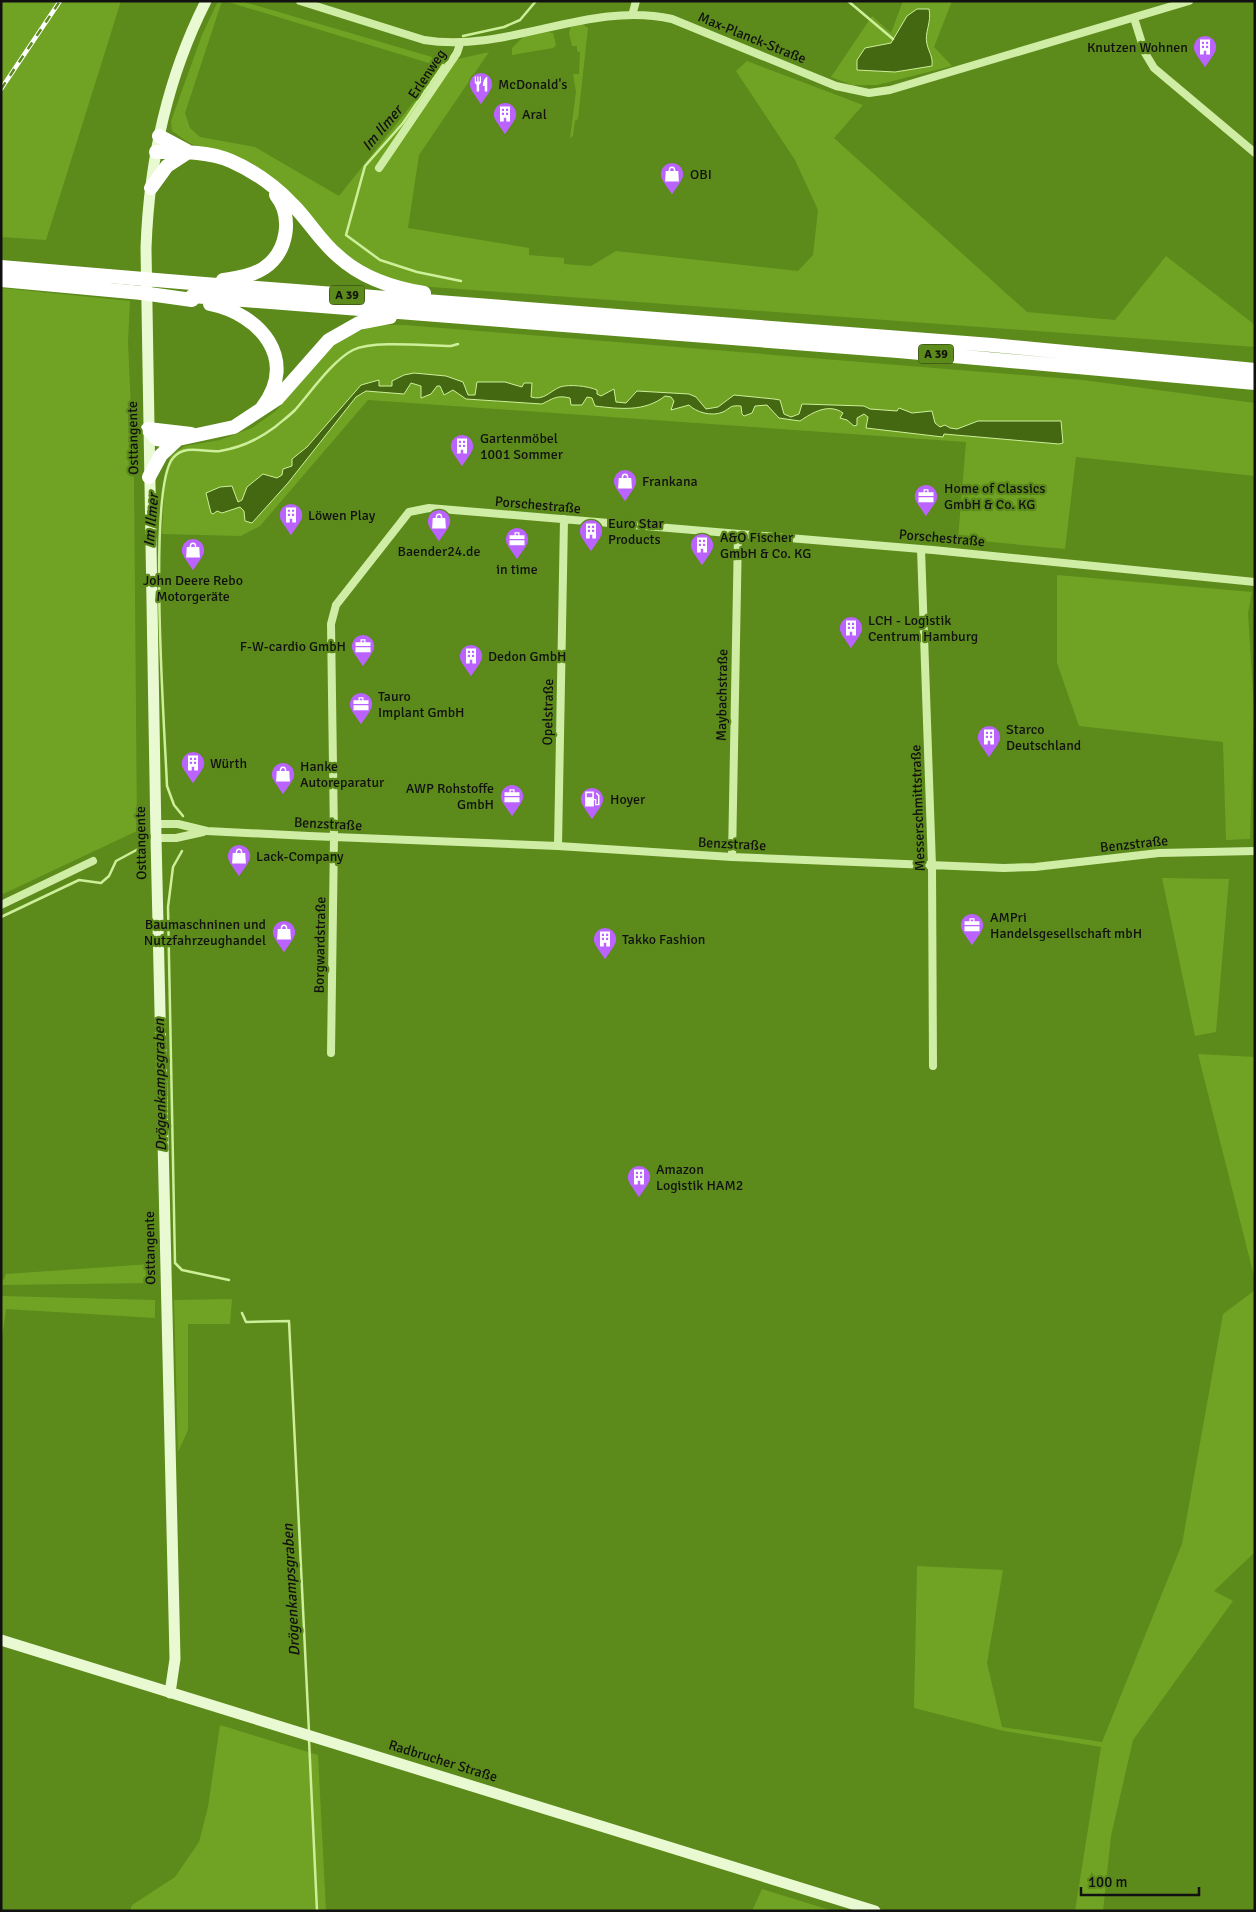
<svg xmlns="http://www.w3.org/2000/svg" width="1256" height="1912" viewBox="0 0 1256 1912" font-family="Signika,sans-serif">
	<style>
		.green { fill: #70a324 }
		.water { fill: #446812; stroke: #cdef99 }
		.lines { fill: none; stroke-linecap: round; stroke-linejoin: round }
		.stream { stroke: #cdef99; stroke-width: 2.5 }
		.street { stroke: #d0eda6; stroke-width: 8 }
		.secondary { stroke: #e9f9d2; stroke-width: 11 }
		.highway { stroke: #fff; stroke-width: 14 }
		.rail-casing { stroke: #fff; stroke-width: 4.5 }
		.rail { stroke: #5c8a1b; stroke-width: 2.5; stroke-dasharray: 8; stroke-linecap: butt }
		.highway-bridge { stroke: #fff; stroke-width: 14 }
		.labels { text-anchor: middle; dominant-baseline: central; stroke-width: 4.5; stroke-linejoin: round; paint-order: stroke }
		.shield { fill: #5c8a1b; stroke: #283514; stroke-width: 1 }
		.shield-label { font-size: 12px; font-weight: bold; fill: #111 }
		.street-label { font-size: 14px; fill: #111; stroke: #5c8a1b }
		.poi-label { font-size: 14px; fill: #111; stroke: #5c8a1b; text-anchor: start }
		.water-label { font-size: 15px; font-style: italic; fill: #111; stroke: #5c8a1b }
	</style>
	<rect width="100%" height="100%" fill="#5c8a1b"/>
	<path class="green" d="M1 1H121L46 240 1 237Z
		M218 1H222L185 113 190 128 200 137 255 147 339 196 439 70 432 64 225 1H241L442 60 458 59 489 52 419 155 408 228 529 248V255L564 258V264L591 266 616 251 798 271 813 255 818 210 795 160 736 71 747 61 863 105 834 138 1027 312 1115 320 1166 256 1255 325V347L417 286 388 281 359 267 233 158 189 143 172 131 171 121 202 35Z
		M903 1H952L934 47 952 66 877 85H852L831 77 872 16 891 33Z
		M582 24 588 28 578 119 575 121 573 136 570 138 576 92 573 74H579L580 52 577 51V46H572L569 33 571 26Z
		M548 32 553 33 556 45 553 48 512 55V48L523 37Z
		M1 288 130 301 128 342 134 480 137 831 1 895Z
		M377 325H405L1083 380 1255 403V476L1076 457 1065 549 958 539 966 442 368 400 260 526 241 536 162 534 165 473 171 455 185 446 220 440 252 428 276 411 328 350 348 335Z
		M1057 575 1252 592 1248 613 1254 709 1250 839 1226 840 1223 742 1079 726 1057 663Z
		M1162 878 1229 879 1216 1032 1195 1036Z
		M1198 1054 1255 1057V1280Z
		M151 1264 153 1283 1 1285 6 1274Z
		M1255 1290V1552L1214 1591 1233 1601 1133 1740 1111 1836 1103 1911H1075L1101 1747 1004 1731 914 1708 917 1566 1003 1570 987 1663 1002 1727 1102 1742 1182 1544 1223 1314Z
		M1 1296 155 1300V1318L6 1309 1 1345Z
		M232 1299 230 1324H188V1430L178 1452 174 1300Z
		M220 1725 318 1755 326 1911H130L132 1905 175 1877 199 1842 208 1807Z
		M762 1889 833 1911H752Z"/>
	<path class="water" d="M917 9H929C932 22 924 33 927 44 929 53 933 56 932 66L895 72 857 70V60L865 48 891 43 907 16Z
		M414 373 446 376 463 382 468 395H475L477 382H505L522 387 524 383H532L531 397C544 401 550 391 560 387 569 384 588 386 597 390V394L601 396 614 389 616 402 626 403 637 391 689 394 696 397 706 409 718 407 734 395 774 399 780 400 784 414 791 417 799 414 802 404 864 406 870 409 897 411 899 408 912 413 932 411 935 423 940 427 945 425 950 428 957 429 978 421H1061L1063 443 1059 444 944 434 943 437 866 428 868 417 864 414 857 418V425L854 426 847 420 840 418 843 413C829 403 813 412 800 421L779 418 767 405 755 406 752 413 744 416 742 414 741 406C729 405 731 408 723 412 711 417 696 412 689 405L671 410 674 401 671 397 665 396C645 412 620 409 595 406L592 398 587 397 582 405H571L570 398C557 395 554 398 542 404L466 399 453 390 444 395 440 386H437L431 394 421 398V386L411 383 404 394 366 391 356 397 288 483 252 523 245 521 244 511 240 507 222 513 217 511 213 514 211 513 206 493 220 487 232 486 238 502 242 500 247 487 263 474 277 478 282 475 283 469 292 466V459L307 447 361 385 379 380V386H392V381L404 375Z"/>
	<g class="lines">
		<path class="stream" d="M848 1 893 39
			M463 36 504 27 520 20 536 1
			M443 65 403 123 365 166 346 235 380 260 417 272 461 281
			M183 816 174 805 167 786C165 734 147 488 173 458 185 443 205 453 220 451 239 448 259 439 275 427 282 421 289 416 295 410 310 393 333 360 353 350 374 340 427 346 451 346L458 344
			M182 851 173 867 168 907 175 1263 182 1270 229 1280
			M1 917 79 880 101 883 109 876 116 861 142 847
			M242 1313 246 1322 289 1321 309 1732
			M309 1740 317 1911"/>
		<path class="street" d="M300 1 424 40C507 54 589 0 672 19L836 86 869 93 890 90 1189 1
			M633 12 636 1
			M1134 18 1145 53 1154 68 1255 153
			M379 168 457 53 460 44
			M921 549 932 866 933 1066
			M156 824H178L207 831 309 836 558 846 732 857 1004 868 1035 867 1159 853 1255 851
			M156 838H176L203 832
			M558 846 564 519
			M732 857 738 534
			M1 905 93 861
			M331 1053 334 837 331 624 336 605 409 512 429 508 933 550 1255 582"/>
		<path class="secondary" d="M1 1640 875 1911
			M170 1693 175 1659 156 838 146 248C149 162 167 78 206 1"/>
		<path class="highway" d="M159 136 187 151
			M156 152C181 152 208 151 231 161 254 171 276 187 293 205 309 221 320 241 338 256 362 278 393 288 424 293
			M151 188 167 166 187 153
			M1 267 108 276
			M1 280 142 293
			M223 280C237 278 252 276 264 268 288 252 293 216 276 195
			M192 283 992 345 1255 370
			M192 296 898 351 1255 383
			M210 304C260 314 299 359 262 408
			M148 429 157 439 169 441 234 427 277 399 329 340 359 323 390 317
			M148 429 191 434
			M149 477 161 455 177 440"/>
		<g class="rail-casing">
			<path id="rail" d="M1 89 60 1"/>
		</g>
		<use href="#rail" class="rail"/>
		<path class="highway-bridge" d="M108 276 192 283
			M142 293 192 300"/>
	</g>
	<defs>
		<g id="building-pin" transform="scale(1.25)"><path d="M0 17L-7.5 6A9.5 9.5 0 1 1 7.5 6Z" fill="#ba63fe" stroke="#5c8a1b"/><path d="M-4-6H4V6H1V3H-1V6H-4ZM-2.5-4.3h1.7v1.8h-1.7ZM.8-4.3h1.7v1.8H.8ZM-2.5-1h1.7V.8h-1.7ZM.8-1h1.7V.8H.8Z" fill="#fff"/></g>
		<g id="restaurant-pin" transform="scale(1.25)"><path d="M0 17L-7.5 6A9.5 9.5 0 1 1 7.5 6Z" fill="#ba63fe" stroke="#5c8a1b"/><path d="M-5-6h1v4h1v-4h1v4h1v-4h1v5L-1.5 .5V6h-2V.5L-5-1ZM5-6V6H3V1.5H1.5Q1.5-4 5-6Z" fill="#fff"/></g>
		<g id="shop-pin" transform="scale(1.25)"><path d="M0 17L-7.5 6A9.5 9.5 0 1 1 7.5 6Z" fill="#ba63fe" stroke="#5c8a1b"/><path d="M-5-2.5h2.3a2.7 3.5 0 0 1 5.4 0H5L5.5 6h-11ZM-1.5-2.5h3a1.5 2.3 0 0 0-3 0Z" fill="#fff"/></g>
		<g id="office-pin" transform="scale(1.25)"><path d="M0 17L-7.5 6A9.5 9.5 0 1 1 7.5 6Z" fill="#ba63fe" stroke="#5c8a1b"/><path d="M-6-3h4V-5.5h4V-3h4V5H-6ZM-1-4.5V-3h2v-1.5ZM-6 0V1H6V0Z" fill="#fff"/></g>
		<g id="fuel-pin" transform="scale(1.25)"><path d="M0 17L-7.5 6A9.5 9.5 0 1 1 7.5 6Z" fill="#ba63fe" stroke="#5c8a1b"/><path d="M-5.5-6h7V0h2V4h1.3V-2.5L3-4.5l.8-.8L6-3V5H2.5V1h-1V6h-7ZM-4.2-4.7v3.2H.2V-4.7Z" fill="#fff"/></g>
	</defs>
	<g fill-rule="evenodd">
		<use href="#building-pin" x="1205" y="47"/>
		<use href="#restaurant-pin" x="481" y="84"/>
		<use href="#building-pin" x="505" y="114"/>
		<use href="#shop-pin" x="672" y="174"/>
		<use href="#building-pin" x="462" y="446"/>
		<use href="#shop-pin" x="625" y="481"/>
		<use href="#office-pin" x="926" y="496"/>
		<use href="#building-pin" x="291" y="515"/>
		<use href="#shop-pin" x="439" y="521"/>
		<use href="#building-pin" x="591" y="531"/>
		<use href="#office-pin" x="517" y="539"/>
		<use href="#building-pin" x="702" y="545"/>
		<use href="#shop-pin" x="193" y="550"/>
		<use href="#building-pin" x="851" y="628"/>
		<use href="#office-pin" x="363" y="646"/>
		<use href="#building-pin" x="471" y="656"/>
		<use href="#office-pin" x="361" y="704"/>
		<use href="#building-pin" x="989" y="737"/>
		<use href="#building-pin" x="193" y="763"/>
		<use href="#shop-pin" x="283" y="774"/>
		<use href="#office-pin" x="512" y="796"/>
		<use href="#fuel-pin" x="592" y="799"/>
		<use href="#shop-pin" x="239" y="856"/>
		<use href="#office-pin" x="972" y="925"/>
		<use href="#shop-pin" x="284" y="932"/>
		<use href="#building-pin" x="605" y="939"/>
		<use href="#building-pin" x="639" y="1177"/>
	</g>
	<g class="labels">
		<g class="shield">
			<rect x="329.5" y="285.5" width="35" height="19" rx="4"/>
			<rect x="918.5" y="344.5" width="35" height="19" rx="4"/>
		</g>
		<g class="shield-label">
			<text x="347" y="295">A 39</text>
			<text x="936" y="354">A 39</text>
		</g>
		<g class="street-label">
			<text transform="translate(752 38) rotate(22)">Max-Planck-Straße</text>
			<text transform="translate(427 74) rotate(-56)">Erlenweg</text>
			<text transform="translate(133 438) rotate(-91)">Osttangente</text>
			<text transform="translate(538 505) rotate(5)">Porschestraße</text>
			<text transform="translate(942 538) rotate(5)">Porschestraße</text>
			<text transform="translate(722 695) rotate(-89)">Maybachstraße</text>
			<text transform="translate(548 712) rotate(-89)">Opelstraße</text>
			<text transform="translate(918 808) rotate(-92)">Messerschmittstraße</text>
			<text transform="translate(328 824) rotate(3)">Benzstraße</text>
			<text transform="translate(141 843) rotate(-91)">Osttangente</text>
			<text transform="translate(732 844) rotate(3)">Benzstraße</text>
			<text transform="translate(1134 844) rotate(-6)">Benzstraße</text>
			<text transform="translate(320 945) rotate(-89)">Borgwardstraße</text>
			<text transform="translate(150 1248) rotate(-91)">Osttangente</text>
			<text transform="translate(443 1761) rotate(17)">Radbrucher Straße</text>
		</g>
		<g class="poi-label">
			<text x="1188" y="47" text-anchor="end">Knutzen Wohnen</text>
			<text x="498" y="84">McDonald's</text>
			<text x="522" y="114">Aral</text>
			<text x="690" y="174">OBI</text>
			<text x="480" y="438">Gartenmöbel<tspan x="480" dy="16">1001 Sommer</tspan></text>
			<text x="642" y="481">Frankana</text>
			<text x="944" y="488">Home of Classics<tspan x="944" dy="16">GmbH &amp; Co. KG</tspan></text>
			<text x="308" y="515">Löwen Play</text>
			<text x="608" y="523">Euro Star<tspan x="608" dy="16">Products</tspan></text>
			<text x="720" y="537">A&amp;O Fischer<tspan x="720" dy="16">GmbH &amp; Co. KG</tspan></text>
			<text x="439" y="551" text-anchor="middle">Baender24.de</text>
			<text x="517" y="569" text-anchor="middle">in time</text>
			<text x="193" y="580" text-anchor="middle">John Deere Rebo<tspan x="193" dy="16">Motorgeräte</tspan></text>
			<text x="868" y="620">LCH - Logistik<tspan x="868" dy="16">Centrum Hamburg</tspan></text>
			<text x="346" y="646" text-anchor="end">F-W-cardio GmbH</text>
			<text x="488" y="656">Dedon GmbH</text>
			<text x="378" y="696">Tauro<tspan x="378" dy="16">Implant GmbH</tspan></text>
			<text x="1006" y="729">Starco<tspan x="1006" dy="16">Deutschland</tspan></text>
			<text x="210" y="763">Würth</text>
			<text x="300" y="766">Hanke<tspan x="300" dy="16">Autoreparatur</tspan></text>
			<text x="494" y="788" text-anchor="end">AWP Rohstoffe<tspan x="494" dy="16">GmbH</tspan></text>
			<text x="610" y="799">Hoyer</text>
			<text x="256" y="856">Lack-Company</text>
			<text x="990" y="917">AMPri<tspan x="990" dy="16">Handelsgesellschaft mbH</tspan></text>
			<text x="266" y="924" text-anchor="end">Baumaschninen und<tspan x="266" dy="16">Nutzfahrzeughandel</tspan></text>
			<text x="622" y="939">Takko Fashion</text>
			<text x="656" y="1169">Amazon<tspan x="656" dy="16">Logistik HAM2</tspan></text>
		</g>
		<g class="water-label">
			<text transform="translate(382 128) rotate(-50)">Im Ilmer</text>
			<text transform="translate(151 520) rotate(-85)">Im Ilmer</text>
			<text transform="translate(160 1085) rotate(-91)">Drögenkampsgraben</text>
			<text transform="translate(291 1590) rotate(-93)">Drögenkampsgraben</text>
		</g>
	</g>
	<rect width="1256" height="1912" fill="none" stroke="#111111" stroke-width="5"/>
	<path d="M1081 1887v8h118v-8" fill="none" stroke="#111111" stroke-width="2.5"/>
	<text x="1088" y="1887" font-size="15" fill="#111111" stroke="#5c8a1b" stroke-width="4" paint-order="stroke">100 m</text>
</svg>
